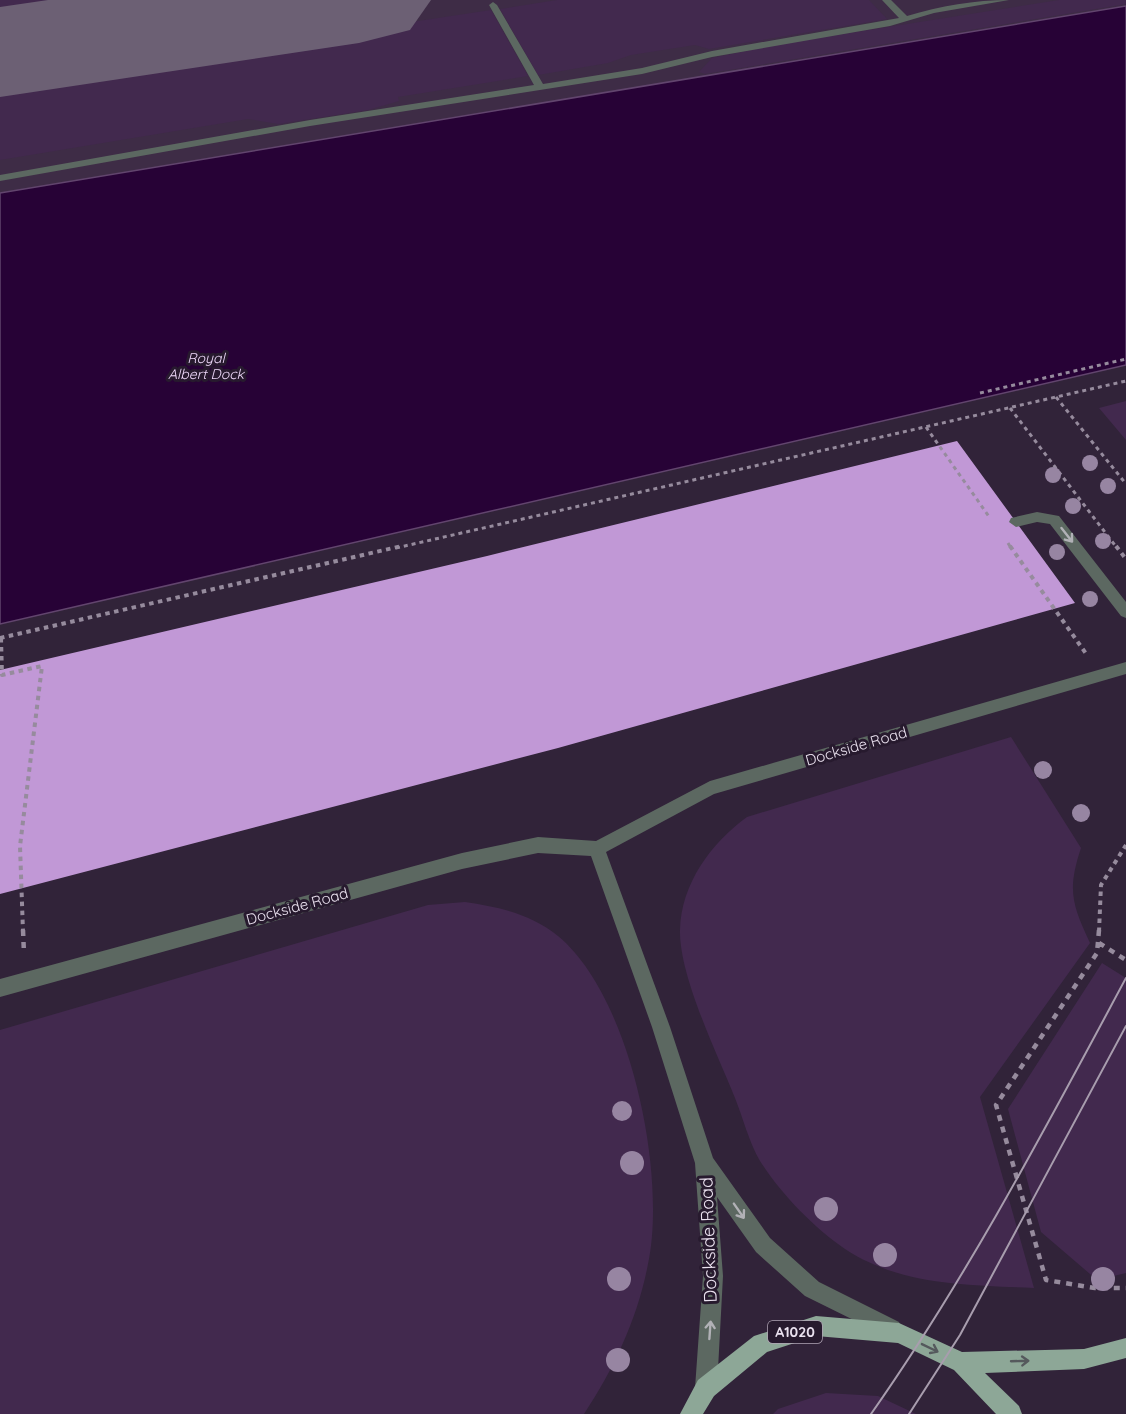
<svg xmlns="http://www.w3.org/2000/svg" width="1126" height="1414" viewBox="0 0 1126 1414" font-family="Quicksand,sans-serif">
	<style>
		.built { fill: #3e2c46 }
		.green { fill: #42294e }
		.water { fill: #270236; stroke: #62456e; stroke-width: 1.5 }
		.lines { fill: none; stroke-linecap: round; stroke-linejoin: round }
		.runway { fill: #6c6074; fill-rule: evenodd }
		.building { fill: #c198d6 }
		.path-far2 { stroke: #968b9d; stroke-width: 3; stroke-dasharray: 4 4; stroke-linecap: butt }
		.path-far1 { stroke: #968b9d; stroke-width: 4; stroke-dasharray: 4.5 4.5; stroke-linecap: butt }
		.path { stroke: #968b9d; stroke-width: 4.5; stroke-dasharray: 6 6; stroke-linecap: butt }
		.service { fill: #5c6861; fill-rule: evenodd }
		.minor { fill: #5c6861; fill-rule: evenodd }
		.primary { fill: #8da797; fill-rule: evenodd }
		.tram { stroke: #a89dae; stroke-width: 2 }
		.tree { fill: #9785a2 }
		.oneway { stroke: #b1b1b6 }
		.oneway2 { stroke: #55595d }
		.labels { text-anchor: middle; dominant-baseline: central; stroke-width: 6; stroke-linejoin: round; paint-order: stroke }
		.far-water-label { font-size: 14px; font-style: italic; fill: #efd9fb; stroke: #271a2e }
		.shield { fill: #271a2e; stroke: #b0a5b5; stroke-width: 1.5 }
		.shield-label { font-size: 14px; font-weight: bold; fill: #eae1ef }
		.street-label { font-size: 15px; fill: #eae1ef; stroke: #271a2e }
		.near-street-label { font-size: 18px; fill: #eae1ef; stroke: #271a2e }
	</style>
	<rect width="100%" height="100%" fill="#312339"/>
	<path class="built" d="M0 0H1126V6L0 193Z"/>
	<path class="green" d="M0 0H167L0 24Z
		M557 0H869L887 19 709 49 695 45 631 55 608 63 538 75 500 9Z
		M1059 0H1126V4L705 74 699 72 712 58 780 44Z
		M491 10 528 76 398 97 399 101 368 110 278 124 248 119 0 160V84Z
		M1126 401V440L1099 408Z
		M1011 737 1081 848C1067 890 1072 904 1090 943L980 1097 1034 1288C969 1285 901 1286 845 1249 813 1227 781 1194 760 1161 749 1142 743 1118 735 1098 717 1053 679 976 680 930 681 884 711 843 747 817Z
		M465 902C499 907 531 914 558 936 631 996 667 1175 648 1264 638 1317 614 1369 584 1414H0V1030L428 905Z
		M1102 963 1126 978V1273L1097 1280 1041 1232 1008 1109Z
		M826 1393 878 1396 916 1414H773L778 1409Z"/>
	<path class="water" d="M1126 6V365L0 624V193Z"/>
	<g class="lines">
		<path class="runway" d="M48 0H431L410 30 359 43 0 97V7Z"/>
	</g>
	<path class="building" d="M957 441 1075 603 558 748 0 894V670L487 556Z"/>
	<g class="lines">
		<path class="path-far2" d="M980 393 1126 359
			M1056 397 1126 484
			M1010 408 1117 548
			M926 427 990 518
			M1008 543 1011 548
			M396 548 1126 381"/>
		<path class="path-far1" d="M1010 546 1087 655
			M1116 546 1126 559
			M0 638 402 546
			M1 638 2 675 42 666 20 846 23 932
			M1099 932 1101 885 1126 845"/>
		<path class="path" d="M23 930 24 954
			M1099 930 1097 953 996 1105 1046 1280 1095 1288H1126
			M1099 943 1126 960"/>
		<path class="service" d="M882 0H891L907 16C940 6 975 0 1009 0L934 13 890 26 712 57 642 74 310 126 0 181V175L310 120 534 85 489 5 493 2 497 5 543 84 642 68 712 51 899 18Z
			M1037 512 1059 516 1126 602V618L1121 616 1050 524 1037 522 1016 527 1009 522 1011 518Z"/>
		<path class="minor" d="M1126 662V674L714 794 606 852 670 1027 713 1158 770 1238 819 1282 899 1322 902 1329 899 1336 892 1339 805 1296 756 1252 717 1197 723 1276 717 1388 714 1396 706 1399 698 1396 695 1388 703 1276 695 1163 652 1027 591 856 538 853 462 869 0 997V979L462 853 538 837 596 841 710 781Z"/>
		<path class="primary" d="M816 1316 899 1323 962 1352 1084 1349 1126 1338V1358L1084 1369 985 1373 1019 1406 1022 1414H996L954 1370 898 1343 816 1336 767 1352 714 1396 703 1414H680L698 1380 754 1336Z"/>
		<path class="tram" d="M871 1414C968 1276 1046 1127 1126 978
			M909 1414 960 1335 1126 1026"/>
	</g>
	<g class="tree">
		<circle cx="1090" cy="463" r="8"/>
		<circle cx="1053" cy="475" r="8"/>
		<circle cx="1108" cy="486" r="8"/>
		<circle cx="1073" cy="506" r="8"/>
		<circle cx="1103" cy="541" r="8"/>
		<circle cx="1057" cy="552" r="8"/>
		<circle cx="1090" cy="599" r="8"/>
		<circle cx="1043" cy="770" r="9"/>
		<circle cx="1081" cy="813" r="9"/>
		<circle cx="622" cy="1111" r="10"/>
		<circle cx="632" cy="1163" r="12"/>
		<circle cx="826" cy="1209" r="12"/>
		<circle cx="885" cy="1255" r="12"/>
		<circle cx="619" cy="1279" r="12"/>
		<circle cx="1103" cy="1279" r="12"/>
		<circle cx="618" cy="1360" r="12"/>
	</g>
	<defs><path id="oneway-shaft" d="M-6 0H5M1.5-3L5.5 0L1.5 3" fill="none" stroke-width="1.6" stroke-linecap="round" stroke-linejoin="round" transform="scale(1.5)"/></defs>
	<g class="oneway">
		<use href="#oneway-shaft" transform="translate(1067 535) rotate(52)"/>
		<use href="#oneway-shaft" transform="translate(739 1211) rotate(55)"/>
		<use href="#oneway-shaft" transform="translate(710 1330) rotate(-86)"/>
	</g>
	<g class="oneway2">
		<use href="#oneway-shaft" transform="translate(930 1348) rotate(26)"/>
		<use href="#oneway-shaft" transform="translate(1020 1361) rotate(-2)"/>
	</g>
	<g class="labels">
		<g class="far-water-label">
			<text x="206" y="358">Royal<tspan x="206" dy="16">Albert Dock</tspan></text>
		</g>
		<rect class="shield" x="768" y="1321" width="54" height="22" rx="4.5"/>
		<g class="shield-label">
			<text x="795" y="1332">A1020</text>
		</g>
		<g class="street-label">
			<text transform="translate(856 746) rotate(-16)">Dockside Road</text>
			<text transform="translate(297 906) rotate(-15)">Dockside Road</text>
		</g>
		<g class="near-street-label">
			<text transform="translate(708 1240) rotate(-92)">Dockside Road</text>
		</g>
	</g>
</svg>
